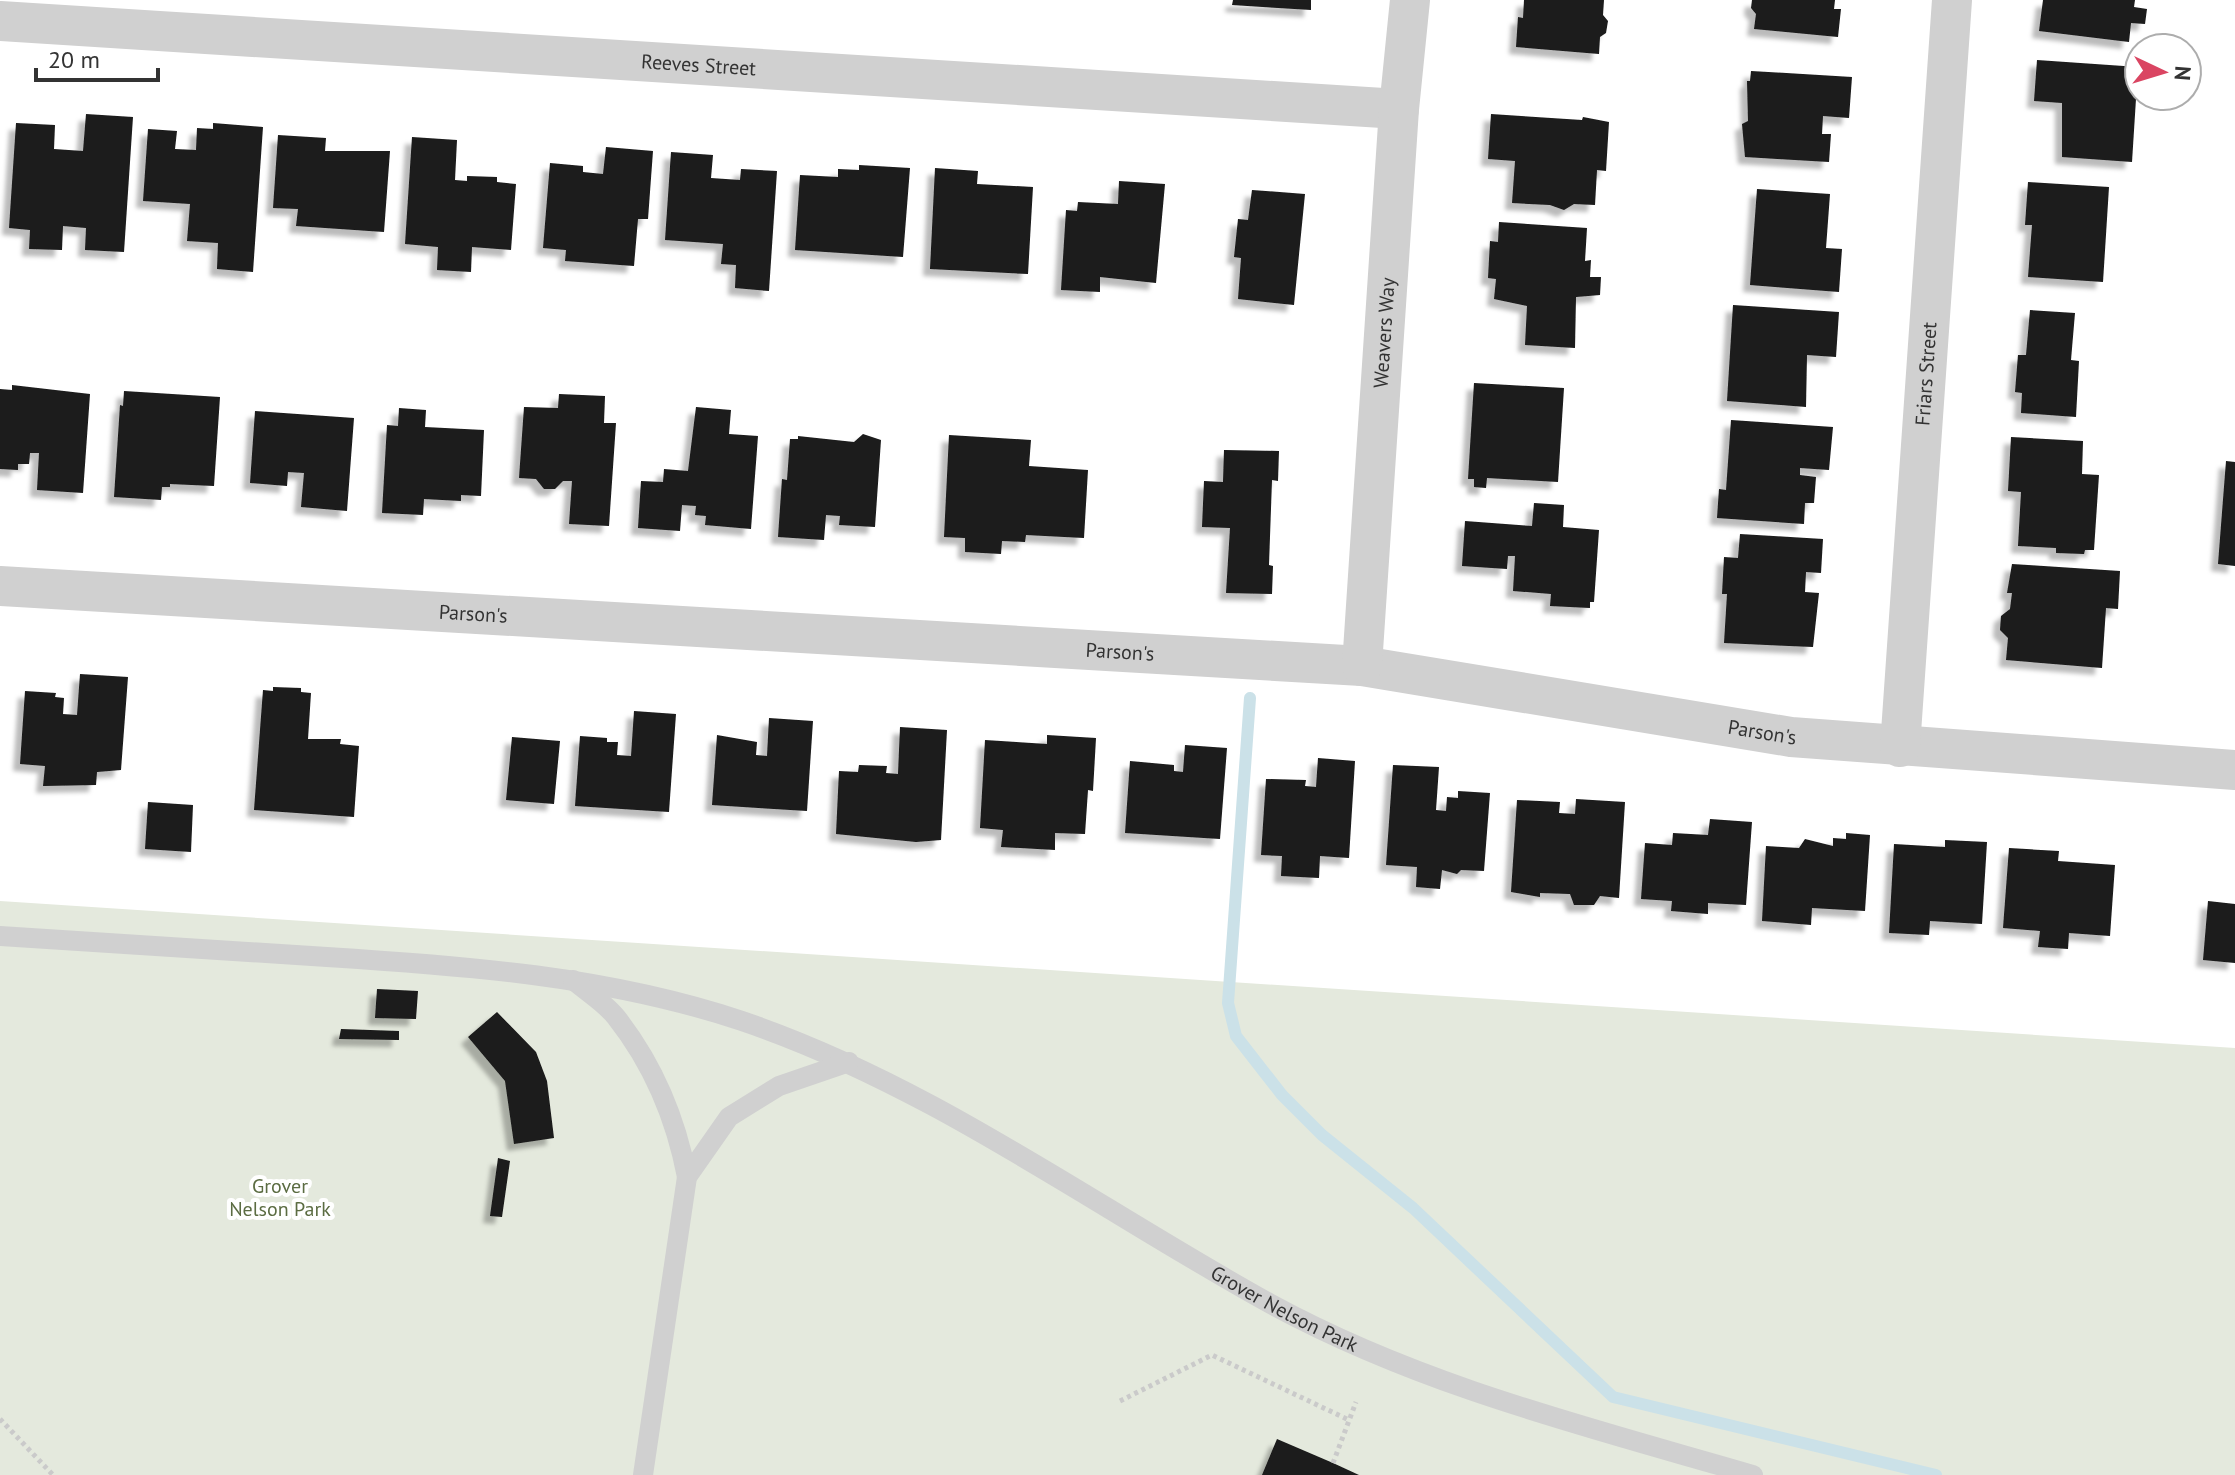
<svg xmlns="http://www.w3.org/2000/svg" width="2235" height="1475" viewBox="0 0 2235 1475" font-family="'PT Sans',sans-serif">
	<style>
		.green { fill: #e4e9dd }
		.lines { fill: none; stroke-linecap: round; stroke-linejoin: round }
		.stream { stroke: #cbe1e8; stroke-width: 12 }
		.building { fill: #1a1a1a; filter: url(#shadow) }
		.path { stroke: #cacaca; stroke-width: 5; stroke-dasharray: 4 4; stroke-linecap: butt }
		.lane { stroke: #d0d0d0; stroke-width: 20 }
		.street { stroke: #d0d0d0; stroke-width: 40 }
		.labels { text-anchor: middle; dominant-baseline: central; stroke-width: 8; stroke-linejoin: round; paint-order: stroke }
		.street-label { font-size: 20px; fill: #333; stroke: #fff }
		.park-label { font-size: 20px; fill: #5b6c42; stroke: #fff }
	</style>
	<defs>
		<filter id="shadow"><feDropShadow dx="-7" dy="7" stdDeviation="2" flood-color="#0004"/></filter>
	</defs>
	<rect width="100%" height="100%" fill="#fff"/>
	<path class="green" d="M0 901 2235 1048V1475H0Z"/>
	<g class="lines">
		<path class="stream" d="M1250 698 1228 1003 1236 1036 1282 1095 1322 1135 1413 1208 1613 1397 1936 1475"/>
	</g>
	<path class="building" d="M1233 0H1311V10L1232 5Z
		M1524 0H1604L1603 15 1608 21 1606 33 1600 37 1599 54 1516 47 1518 17 1523 18Z
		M1752 0H1835L1834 9H1841L1838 37 1754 29 1756 14 1751 8Z
		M2043 0H2135L2134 7 2147 9 2145 24 2131 23 2129 42 2039 31Z
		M2037 60 2138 67 2132 162 2062 157V103L2034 101Z
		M1751 71 1852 77 1849 118 1823 116 1822 134H1831L1829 162 1745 157 1742 124 1748 121 1747 81H1750Z
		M86 114 133 117 124 252 85 250 86 228 63 226 62 250 29 249 30 230 9 228 16 123 55 125 54 149 83 151Z
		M1491 114 1582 120 1583 117 1609 122 1606 171 1597 170 1595 205 1574 204 1564 210 1550 205 1512 203 1515 161 1488 159Z
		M213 123 263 127 253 272 217 269 218 243 187 241 190 204 143 201 148 129 177 131 175 149 196 150 197 128 213 129Z
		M278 135 326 138 325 151H390L384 232 296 226 298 209 273 208Z
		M412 137 457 140 455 180 467 181V176L497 177V182L516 184 511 250 472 247 471 272 437 270 438 247 405 244Z
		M606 147 653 151 648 219H638L634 266 565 261 566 250 543 248 550 163 583 166V172L603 174Z
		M671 152 713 155 711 178 740 180 741 169 777 171 769 291 735 288 736 265 721 264 723 244 665 240Z
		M859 165 910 168 903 257 795 250 800 175 838 177V169L859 170Z
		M935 168 978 171 977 184 1033 187 1028 274 930 269Z
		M1119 181 1165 184 1156 283 1100 277V292L1061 290 1066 210 1077 211 1078 202 1118 204Z
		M2028 182 2109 187 2103 282 2028 277 2032 225H2025Z
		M1757 189 1830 194 1826 248 1842 249 1839 292 1750 285Z
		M1252 190 1305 194 1294 305 1238 299 1241 258 1234 257 1238 219 1248 220Z
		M1499 222 1587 228 1585 261 1591 260 1590 277H1601L1600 295 1576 297 1575 348 1525 345 1527 306 1494 299 1496 279 1488 278 1490 241 1498 242Z
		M1733 305 1839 312 1836 357 1807 355 1806 407 1727 401Z
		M2030 310 2075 313 2071 360 2079 361 2076 417 2021 413 2022 393 2015 392 2018 355H2026Z
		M1474 383 1564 388 1558 482 1487 478 1486 488 1474 487V479H1468Z
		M12 385 90 394 83 493 37 490 39 453H30L29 464H18V470L0 469V389L12 390Z
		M124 391 220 397 214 486 170 484V487H162L161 500 114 497 120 405 123 406Z
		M559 394 605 396 604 423H616L609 526 569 524 572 481H563L555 489H544L536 479 519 478 524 407 558 408Z
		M696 407 731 410 729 434 758 436 751 529 705 525 706 516 695 515 696 506 682 505 680 531 638 528 641 481 663 482 664 469 688 471Z
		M399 408 426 410 425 427 484 430 481 496 461 495V501L424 499 423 515 382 513 387 425 398 426Z
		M255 411 354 418 347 511 301 507 304 473 288 472 287 486 250 483Z
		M1731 420 1833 427 1829 470 1800 468V475L1816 477 1814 503H1805L1804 524 1717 518 1719 489 1726 490Z
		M863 434 881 440 875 527 839 525 840 516 826 515 824 540 778 537 782 479 787 480 790 439H798V436L854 442Z
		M949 435 1031 440 1029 466 1088 470 1084 538 1026 535 1025 542 1002 541 1001 554 965 552V538L944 537Z
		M2011 437 2083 441 2082 474 2099 475 2094 550H2085L2084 554 2056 553V548L2018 546 2021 492 2008 491Z
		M1224 450 1279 451 1278 481 1272 480 1269 565 1273 566 1272 594 1226 593 1230 528 1202 527 1204 481 1223 482Z
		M2226 461 2235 462V566L2218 564Z
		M1534 503 1564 505 1563 527 1599 530 1594 602H1590V608L1550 606 1551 594 1513 591 1515 556H1508L1507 569 1462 566 1465 521 1532 526Z
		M1740 534 1823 539 1821 573 1806 572 1805 592 1819 593 1813 647 1724 643 1727 594H1722L1724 557 1738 558Z
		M2012 564 2120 571 2118 609 2106 608 2102 668 2006 660 2008 638 2000 630 2001 616 2010 609 2012 593H2007Z
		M80 674 128 677 121 770 97 772 96 785 43 786 45 766 20 764 25 691 56 693 55 697 64 698 63 714 77 715Z
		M273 687 301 688V692L311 693 308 739H341L340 744 359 746 354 817 254 810 263 690 273 691Z
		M634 711 676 714 669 812 575 806 580 736 607 738V742H618L617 755 631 756Z
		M769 718 813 721 807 811 712 805 717 735 757 742 756 755 767 756Z
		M900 727 947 730 941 840 916 842 836 834 839 771 858 772 859 765 887 766 886 773 898 774Z
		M1047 735 1096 738 1093 791 1088 790 1085 834 1055 833V850L1001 847 1003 830 980 828 985 740 1047 744Z
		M512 737 560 741 554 804 506 800Z
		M1185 745 1227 748 1220 839 1125 833 1130 761 1174 765V771L1183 772Z
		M1318 758 1355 761 1349 858 1320 856 1319 878 1281 876 1282 856 1261 855 1266 779 1306 780 1305 786 1316 787Z
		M1393 765 1439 767 1436 810 1446 811 1447 797 1458 798V791L1490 793 1484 871 1461 870 1457 874 1442 870 1440 889 1416 887 1417 867 1386 865Z
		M1576 799 1625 802 1619 898 1600 896 1594 905H1574L1570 894 1540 893V897L1511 892 1517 800 1560 802 1559 813 1575 814Z
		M148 802 193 805 191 852 145 849Z
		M1710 819 1752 822 1746 905 1708 903V914L1671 911 1672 901 1641 899 1645 843 1672 845 1673 833 1708 835Z
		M1846 833 1870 835 1865 911 1812 908 1811 925 1762 921 1766 846 1799 848 1805 839 1833 846V838L1846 839Z
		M1945 840 1987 842 1982 924 1930 921 1929 935 1889 933 1894 844 1945 847Z
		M2009 848 2059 851 2058 861 2115 865 2110 936 2069 933 2068 949 2038 947 2040 931 2003 928Z
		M2208 901 2235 904V963L2203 960Z
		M377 989 418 991 416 1019 375 1018Z
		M497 1012 536 1052 547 1081 554 1138 514 1144 505 1081 468 1037Z
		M341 1029 399 1031V1040L339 1039Z
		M498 1158 510 1161 502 1217 490 1216Z
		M1277 1439 1333 1463 1359 1475H1262Z"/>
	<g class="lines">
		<path class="path" d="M1120 1401 1212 1355 1349 1420
			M0 1419 53 1475
			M1333 1463 1356 1402"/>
		<g class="lane">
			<path id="s1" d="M0 936C109 943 218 950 327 957 468 966 607 976 742 1021 931 1085 1095 1207 1269 1303 1421 1386 1588 1427 1753 1475"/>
			<path d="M573 980C587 992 605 1003 616 1017 653 1064 676 1119 687 1177"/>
			<path d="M643 1475 687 1177 729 1117 779 1086 849 1062"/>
		</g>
		<g class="street">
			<path id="s2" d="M0 21 1399 109"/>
			<path id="s3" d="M0 586 1362 666 1791 737 2235 770"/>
			<path id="s4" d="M1362 666 1399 109 1410 0"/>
			<path id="s5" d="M1900 747 1952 0"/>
		</g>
	</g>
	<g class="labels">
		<g class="street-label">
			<text stroke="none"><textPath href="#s2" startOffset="700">Reeves Street</textPath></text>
			<text stroke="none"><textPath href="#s4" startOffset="334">Weavers Way</textPath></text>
			<text stroke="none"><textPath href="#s5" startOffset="374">Friars Street</textPath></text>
			<text stroke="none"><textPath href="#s3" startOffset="474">Parson's</textPath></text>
			<text stroke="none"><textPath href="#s3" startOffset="1122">Parson's</textPath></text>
			<text stroke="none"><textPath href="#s3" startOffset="1770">Parson's</textPath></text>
			<text stroke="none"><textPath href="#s1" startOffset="1364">Grover Nelson Park</textPath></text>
		</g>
		<g class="park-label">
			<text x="280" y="1186">Grover<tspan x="280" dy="23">Nelson Park</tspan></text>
		</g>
	</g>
	<g transform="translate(2163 72) rotate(94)"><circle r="38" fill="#ffffff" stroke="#adadad" stroke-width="2"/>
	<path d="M0-6L14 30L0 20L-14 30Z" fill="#da4562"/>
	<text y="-12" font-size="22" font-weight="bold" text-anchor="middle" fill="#333333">N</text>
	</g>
	<path d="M36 68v12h122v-12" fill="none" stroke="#333333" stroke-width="4"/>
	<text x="48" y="68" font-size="24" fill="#333333" stroke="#ffffff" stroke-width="6" paint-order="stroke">20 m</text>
</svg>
